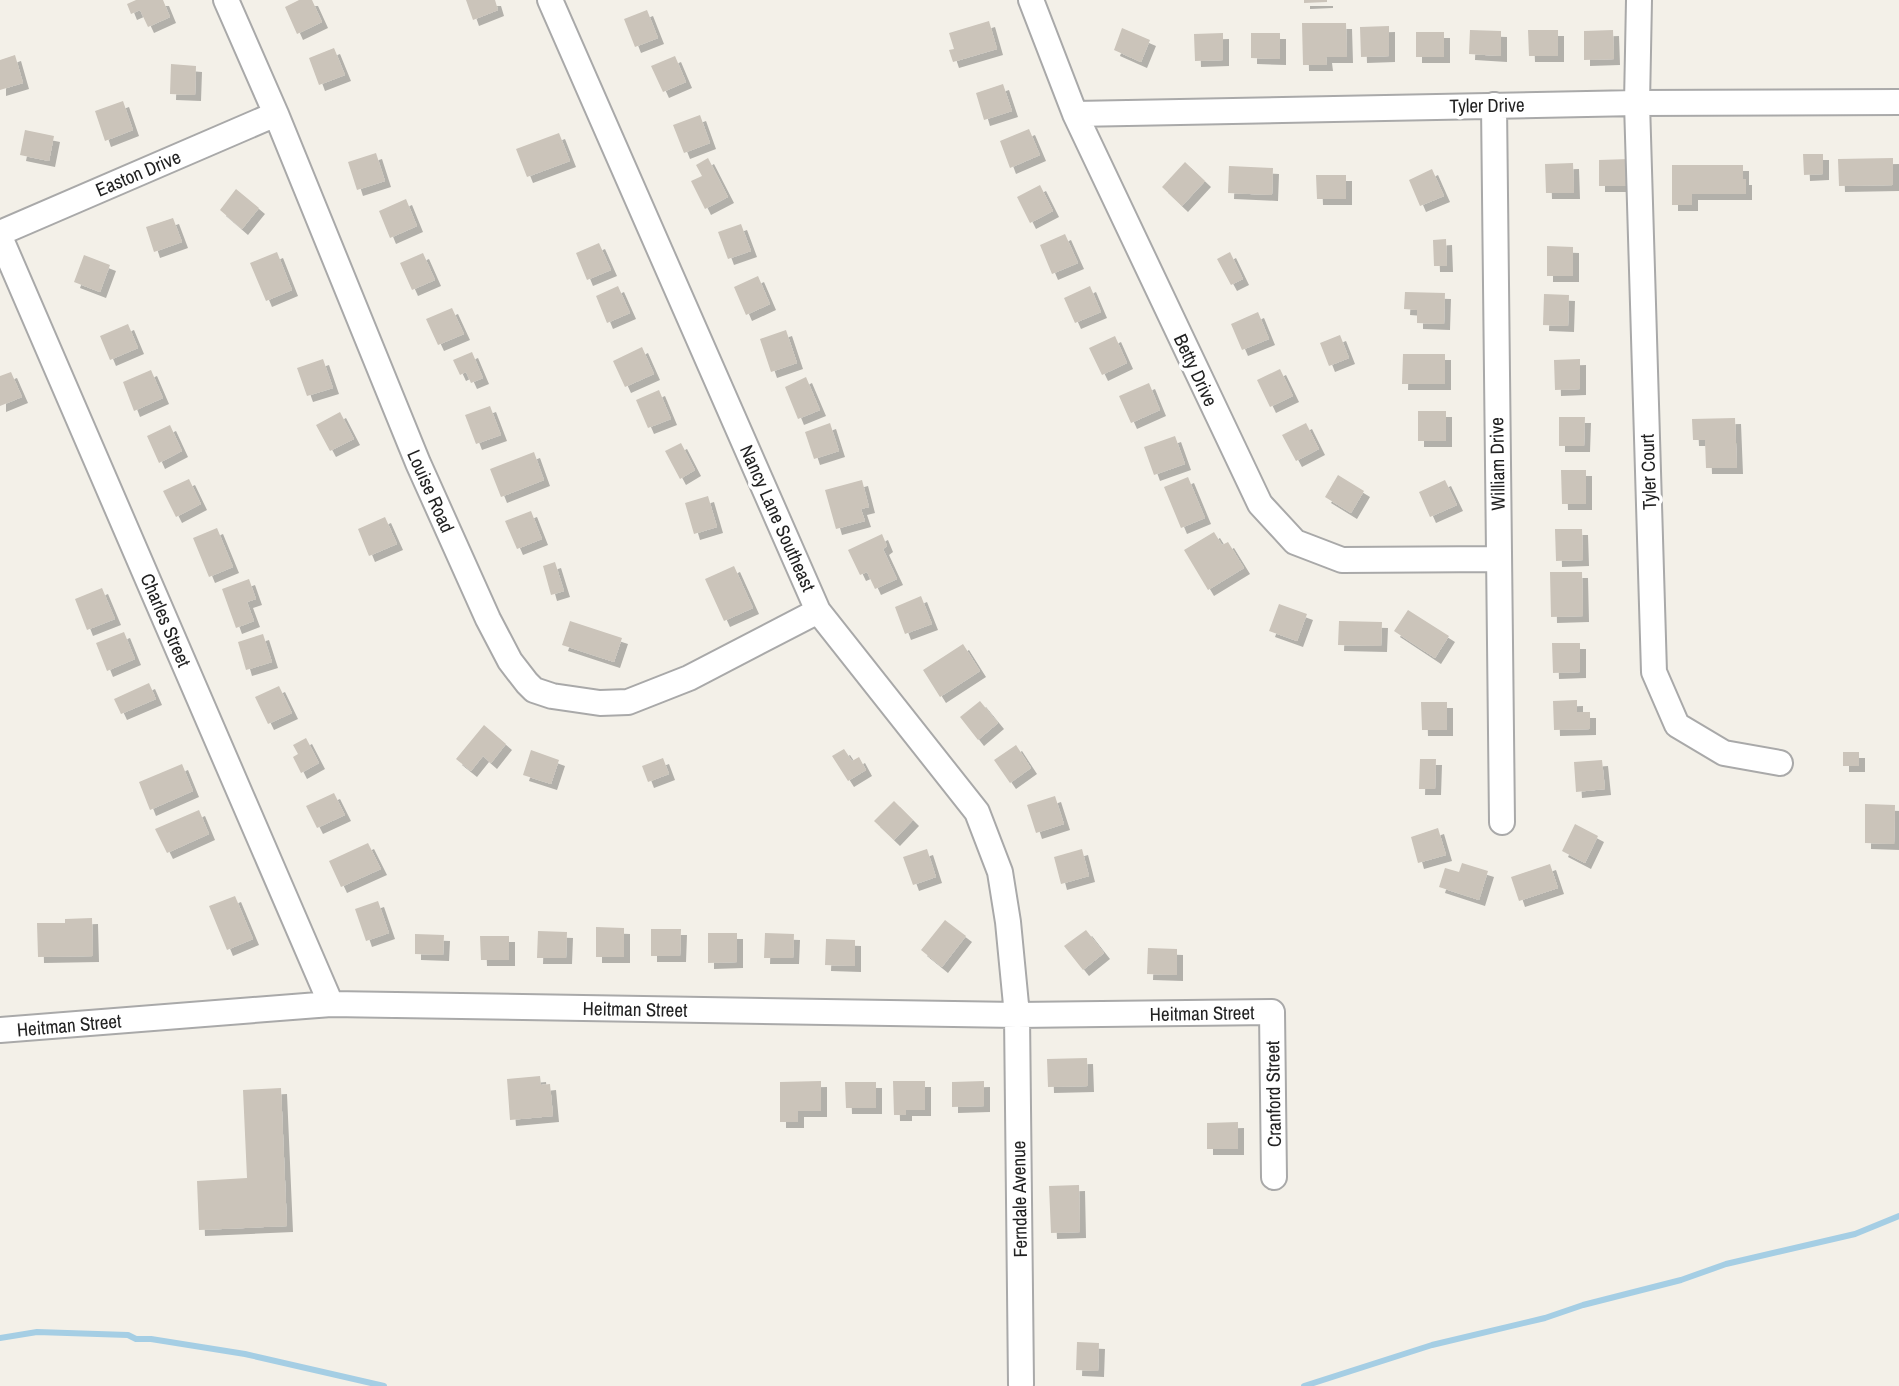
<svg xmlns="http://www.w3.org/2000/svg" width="1899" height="1386" viewBox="0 0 1899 1386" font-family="'Archivo Narrow',sans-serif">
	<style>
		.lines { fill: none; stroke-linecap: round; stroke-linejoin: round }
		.stream { stroke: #a5cee4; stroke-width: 6 }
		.building { fill: #cbc4ba; filter: url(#shadow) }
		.street-casing { stroke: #a9a9a9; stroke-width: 28 }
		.street { stroke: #fff; stroke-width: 24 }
		.labels { text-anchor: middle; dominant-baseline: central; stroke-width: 7; stroke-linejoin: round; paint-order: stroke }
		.street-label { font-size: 19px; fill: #222; stroke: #fff }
	</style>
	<defs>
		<filter id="shadow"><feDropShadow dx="6" dy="6" stdDeviation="0" flood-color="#0004"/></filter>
	</defs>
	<rect width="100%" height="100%" fill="#f3f0e8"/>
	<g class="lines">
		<path class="stream" d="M0 1338 37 1332 128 1335 136 1339H151L245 1354 384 1386
			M1304 1386 1432 1345 1545 1318 1583 1305 1681 1280 1726 1264 1855 1234 1899 1216"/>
	</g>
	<path class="building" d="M136 0H163L170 17 148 27 140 10 131 14 127 4Z
		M299 0H312L322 22 297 34 285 7Z
		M466 0H495L498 10 473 20Z
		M1304 0H1327V2L1304 3Z
		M647 10 658 38 635 47 624 19Z
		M989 21 997 49 953 62 949 50 954 49 949 33Z
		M1302 23H1346L1347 57H1326L1327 65H1303Z
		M1389 26V56L1361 57 1360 27Z
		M1122 28 1150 40 1141 62 1114 50Z
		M1470 30 1501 31V56L1469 54Z
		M1528 30H1558V56H1529Z
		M1613 30 1614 59 1584 60V31Z
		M1416 32H1444V57H1416Z
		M1223 33V60L1195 61 1194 34Z
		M1251 33H1280V59L1251 58Z
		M334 48 345 75 319 85 309 58Z
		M15 55 23 83 0 90V60Z
		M675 56 686 82 663 92 651 66Z
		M171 64 196 66 195 95 170 94Z
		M1003 84 1012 111 984 120 976 93Z
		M123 101 133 130 105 141 95 111Z
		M700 115 710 143 684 153 673 125Z
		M1029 129 1040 155 1010 168 1000 141Z
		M25 130 54 136 49 161 20 155Z
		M559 133 570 161 527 177 516 149Z
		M376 153 385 181 357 190 348 162Z
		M1803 154H1823V174L1804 175Z
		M708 158 728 197 705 209 691 181 702 176 696 165Z
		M1893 158V185L1839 186 1838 159Z
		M1629 159V186H1599V160Z
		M1185 162 1205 181 1182 206 1162 187Z
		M1573 163 1574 193H1546L1545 164Z
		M1672 165H1743V179H1746V194H1692V205H1672Z
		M1229 166 1273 168 1272 195 1228 193Z
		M1432 169 1444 196 1420 206 1409 180Z
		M1316 175H1346V199H1317Z
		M1040 185 1053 211 1030 223 1017 197Z
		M236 189 259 208 242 229 220 210Z
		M406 199 417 226 390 238 379 211Z
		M173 218 182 242 154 252 146 227Z
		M741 224 751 251 728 259 718 232Z
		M1065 234 1078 263 1052 274 1040 245Z
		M1446 239 1447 266H1434L1433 240Z
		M599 243 611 270 587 280 576 253Z
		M1547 246 1573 247V276H1547Z
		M277 252 292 290 266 301 250 263Z
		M1230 252 1243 279 1231 285 1217 259Z
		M423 253 435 280 412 290 400 263Z
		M84 255 110 265 100 292 74 282Z
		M758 276 770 304 746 315 734 287Z
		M618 286 630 313 607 323 596 296Z
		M1090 286 1101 312 1075 323 1064 298Z
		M1405 292 1445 293 1444 324 1417 323V310L1404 309Z
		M1544 294 1569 295 1568 326 1543 325Z
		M452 308 464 334 438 345 426 319Z
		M1258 312 1269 339 1242 350 1231 324Z
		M128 324 138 348 110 360 100 336Z
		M786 330 797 363 771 372 760 339Z
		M1340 335 1349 358 1329 366 1320 343Z
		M1115 336 1127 363 1102 375 1089 348Z
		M642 347 654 374 625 387 613 361Z
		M472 352 483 378 471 383 466 372 460 375 453 360Z
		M1403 354H1445V384H1402Z
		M323 359 333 388 307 396 297 368Z
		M1580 359V389L1555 390 1554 360Z
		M1280 369 1293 396 1270 407 1257 380Z
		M151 370 163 398 134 411 123 382Z
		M11 372 22 397 0 406V376Z
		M806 377 820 410 798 419 785 387Z
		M1149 383 1160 410 1131 423 1119 396Z
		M659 390 671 419 648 428 636 400Z
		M490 406 501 435 476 444 465 415Z
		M1418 411H1446V441H1418Z
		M340 412 354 439 330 451 316 425Z
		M1559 417H1585L1584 446H1559Z
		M1735 418 1737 468H1706L1705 440H1693L1692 419Z
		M830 423 839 451 814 459 805 432Z
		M1306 423 1319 449 1296 461 1282 435Z
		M170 425 182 451 159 463 147 436Z
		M1175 436 1185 464 1154 475 1144 447Z
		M681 443 695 470 680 479 665 451Z
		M534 452 544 480 501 497 490 469Z
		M1561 470H1586V504H1562Z
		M1338 475 1364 491 1351 513 1325 497Z
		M1188 477 1205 518 1181 528 1164 487Z
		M189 479 201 504 176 517 163 491Z
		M862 480 869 507 861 509 865 521 836 529 825 490Z
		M1445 480 1457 505 1430 517 1419 492Z
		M708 496 717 527 694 534 685 503Z
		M531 511 542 539 517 549 505 521Z
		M385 517 397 544 369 556 358 529Z
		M217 528 233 567 209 577 193 538Z
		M1555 529H1582L1583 560 1556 561Z
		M1214 532 1222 545 1228 542 1244 568 1208 590 1184 550Z
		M882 534 887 546 883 549 897 579 875 589 867 572 860 575 848 550Z
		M555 562 564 591 551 595 543 566Z
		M734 566 753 608 724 621 705 579Z
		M1550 572H1582L1583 616 1551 617Z
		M249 579 256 599 247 602 254 621 236 628 222 589Z
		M102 588 115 619 87 630 75 599Z
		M921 596 932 624 905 634 895 607Z
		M1279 604 1307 614 1297 641 1269 631Z
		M1408 610 1449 636 1435 658 1394 631Z
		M570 621 622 638 614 662 562 645Z
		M1339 621 1382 622 1381 646 1338 645Z
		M124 632 135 659 107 671 96 643Z
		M263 634 272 662 246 670 238 642Z
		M1552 643H1580V672L1553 673Z
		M963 644 980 671 940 697 923 670Z
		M149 683 156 699 121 714 114 699Z
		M279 686 292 713 268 724 255 697Z
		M1577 700V712H1590V729L1554 730 1553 701Z
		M980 701 998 723 978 740 960 717Z
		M1421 702H1447V730H1422Z
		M484 725 506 744 491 763 483 756 471 771 456 759Z
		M306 738 319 763 301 773 293 757 298 754 293 745Z
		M1016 745 1031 768 1010 783 994 760Z
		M844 749 852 761 859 757 866 770 848 781 832 756Z
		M531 750 559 760 551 784 523 775Z
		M1843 752H1859V766H1843Z
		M663 758 669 774 648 782 642 766Z
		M1420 759H1436L1435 789H1419Z
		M1602 760 1605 789 1576 792 1574 762Z
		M182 764 193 791 150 810 139 782Z
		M334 793 345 815 317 828 306 806Z
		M1055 796 1064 824 1036 833 1027 805Z
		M894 801 913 820 894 840 874 821Z
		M1865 804 1895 805 1894 844 1865 843Z
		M199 810 209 834 167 853 155 829Z
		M1575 824 1598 836 1585 863 1562 851Z
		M1438 828 1446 855 1418 863 1411 837Z
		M368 843 381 869 341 887 329 861Z
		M927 849 936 877 913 885 903 857Z
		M1082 849 1089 876 1061 884 1054 857Z
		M1462 863 1488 871 1479 900 1439 887 1445 868 1459 872Z
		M1550 864 1558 888 1519 901 1511 877Z
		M235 896 253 939 227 950 209 906Z
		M378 901 389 933 366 941 355 909Z
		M92 918 93 956 38 957 37 923H65V919Z
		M945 920 966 936 942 967 921 950Z
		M596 927 624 928V957H596Z
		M651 929H681L680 956H651Z
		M1086 930 1104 953 1083 970 1064 946Z
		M538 931 567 932 566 958H537Z
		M708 933H737V962L708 963Z
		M765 933 794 934 793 958H764Z
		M415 934 444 935 443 955 415 954Z
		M480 936H509V960H481Z
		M826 939 855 940V966L825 965Z
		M1148 948 1177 949V975L1147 974Z
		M1087 1058 1088 1086 1048 1087 1047 1059Z
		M540 1076 541 1085 550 1084 553 1116 510 1120 507 1079Z
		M821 1081V1111H798V1122H780V1082Z
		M893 1081H925V1110H906V1115H894Z
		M984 1081V1106L952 1107V1082Z
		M845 1082H876V1108H846Z
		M281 1088 287 1226 199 1230 197 1181 247 1178 243 1090Z
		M1238 1122V1149H1207V1123Z
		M1079 1185 1080 1232 1051 1233 1049 1186Z
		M1077 1342 1099 1343 1098 1371 1076 1370Z"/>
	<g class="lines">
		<g class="street-casing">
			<path id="street" d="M226 0 276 114 418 463 488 619 510 661 527 683 534 690 552 696 600 703 628 702 689 678 818 611
				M550 0 818 611 977 812 1000 872 1008 922 1017 1015 1021 1384
				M1031 0 1075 114 1260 504 1295 542 1342 560 1498 559
				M1639 0 1637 103 1654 672 1677 725 1724 753 1780 763
				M1494 105 1502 822
				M1075 114 1637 103 1899 102
				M0 233 276 114
				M0 237 331 1004
				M0 1030 331 1004 1017 1015 1272 1012 1274 1177"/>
		</g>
		<use href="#street" class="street"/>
	</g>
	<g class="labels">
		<g class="street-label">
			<text transform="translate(1487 105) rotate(-1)">Tyler Drive</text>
			<text transform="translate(138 173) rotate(-23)">Easton Drive</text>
			<text transform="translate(1196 370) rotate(65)">Betty Drive</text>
			<text transform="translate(1497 464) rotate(-91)">William Drive</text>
			<text transform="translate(1648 472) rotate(-92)">Tyler Court</text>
			<text transform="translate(431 491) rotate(66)">Louise Road</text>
			<text transform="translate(778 518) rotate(66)">Nancy Lane Southeast</text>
			<text transform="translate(166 620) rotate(67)">Charles Street</text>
			<text transform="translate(635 1009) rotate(1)">Heitman Street</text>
			<text transform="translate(1202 1013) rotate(-1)">Heitman Street</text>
			<text transform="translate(69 1025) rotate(-5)">Heitman Street</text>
			<text transform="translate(1273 1094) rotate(-91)">Cranford Street</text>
			<text transform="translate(1019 1199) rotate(-91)">Ferndale Avenue</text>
		</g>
	</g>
</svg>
